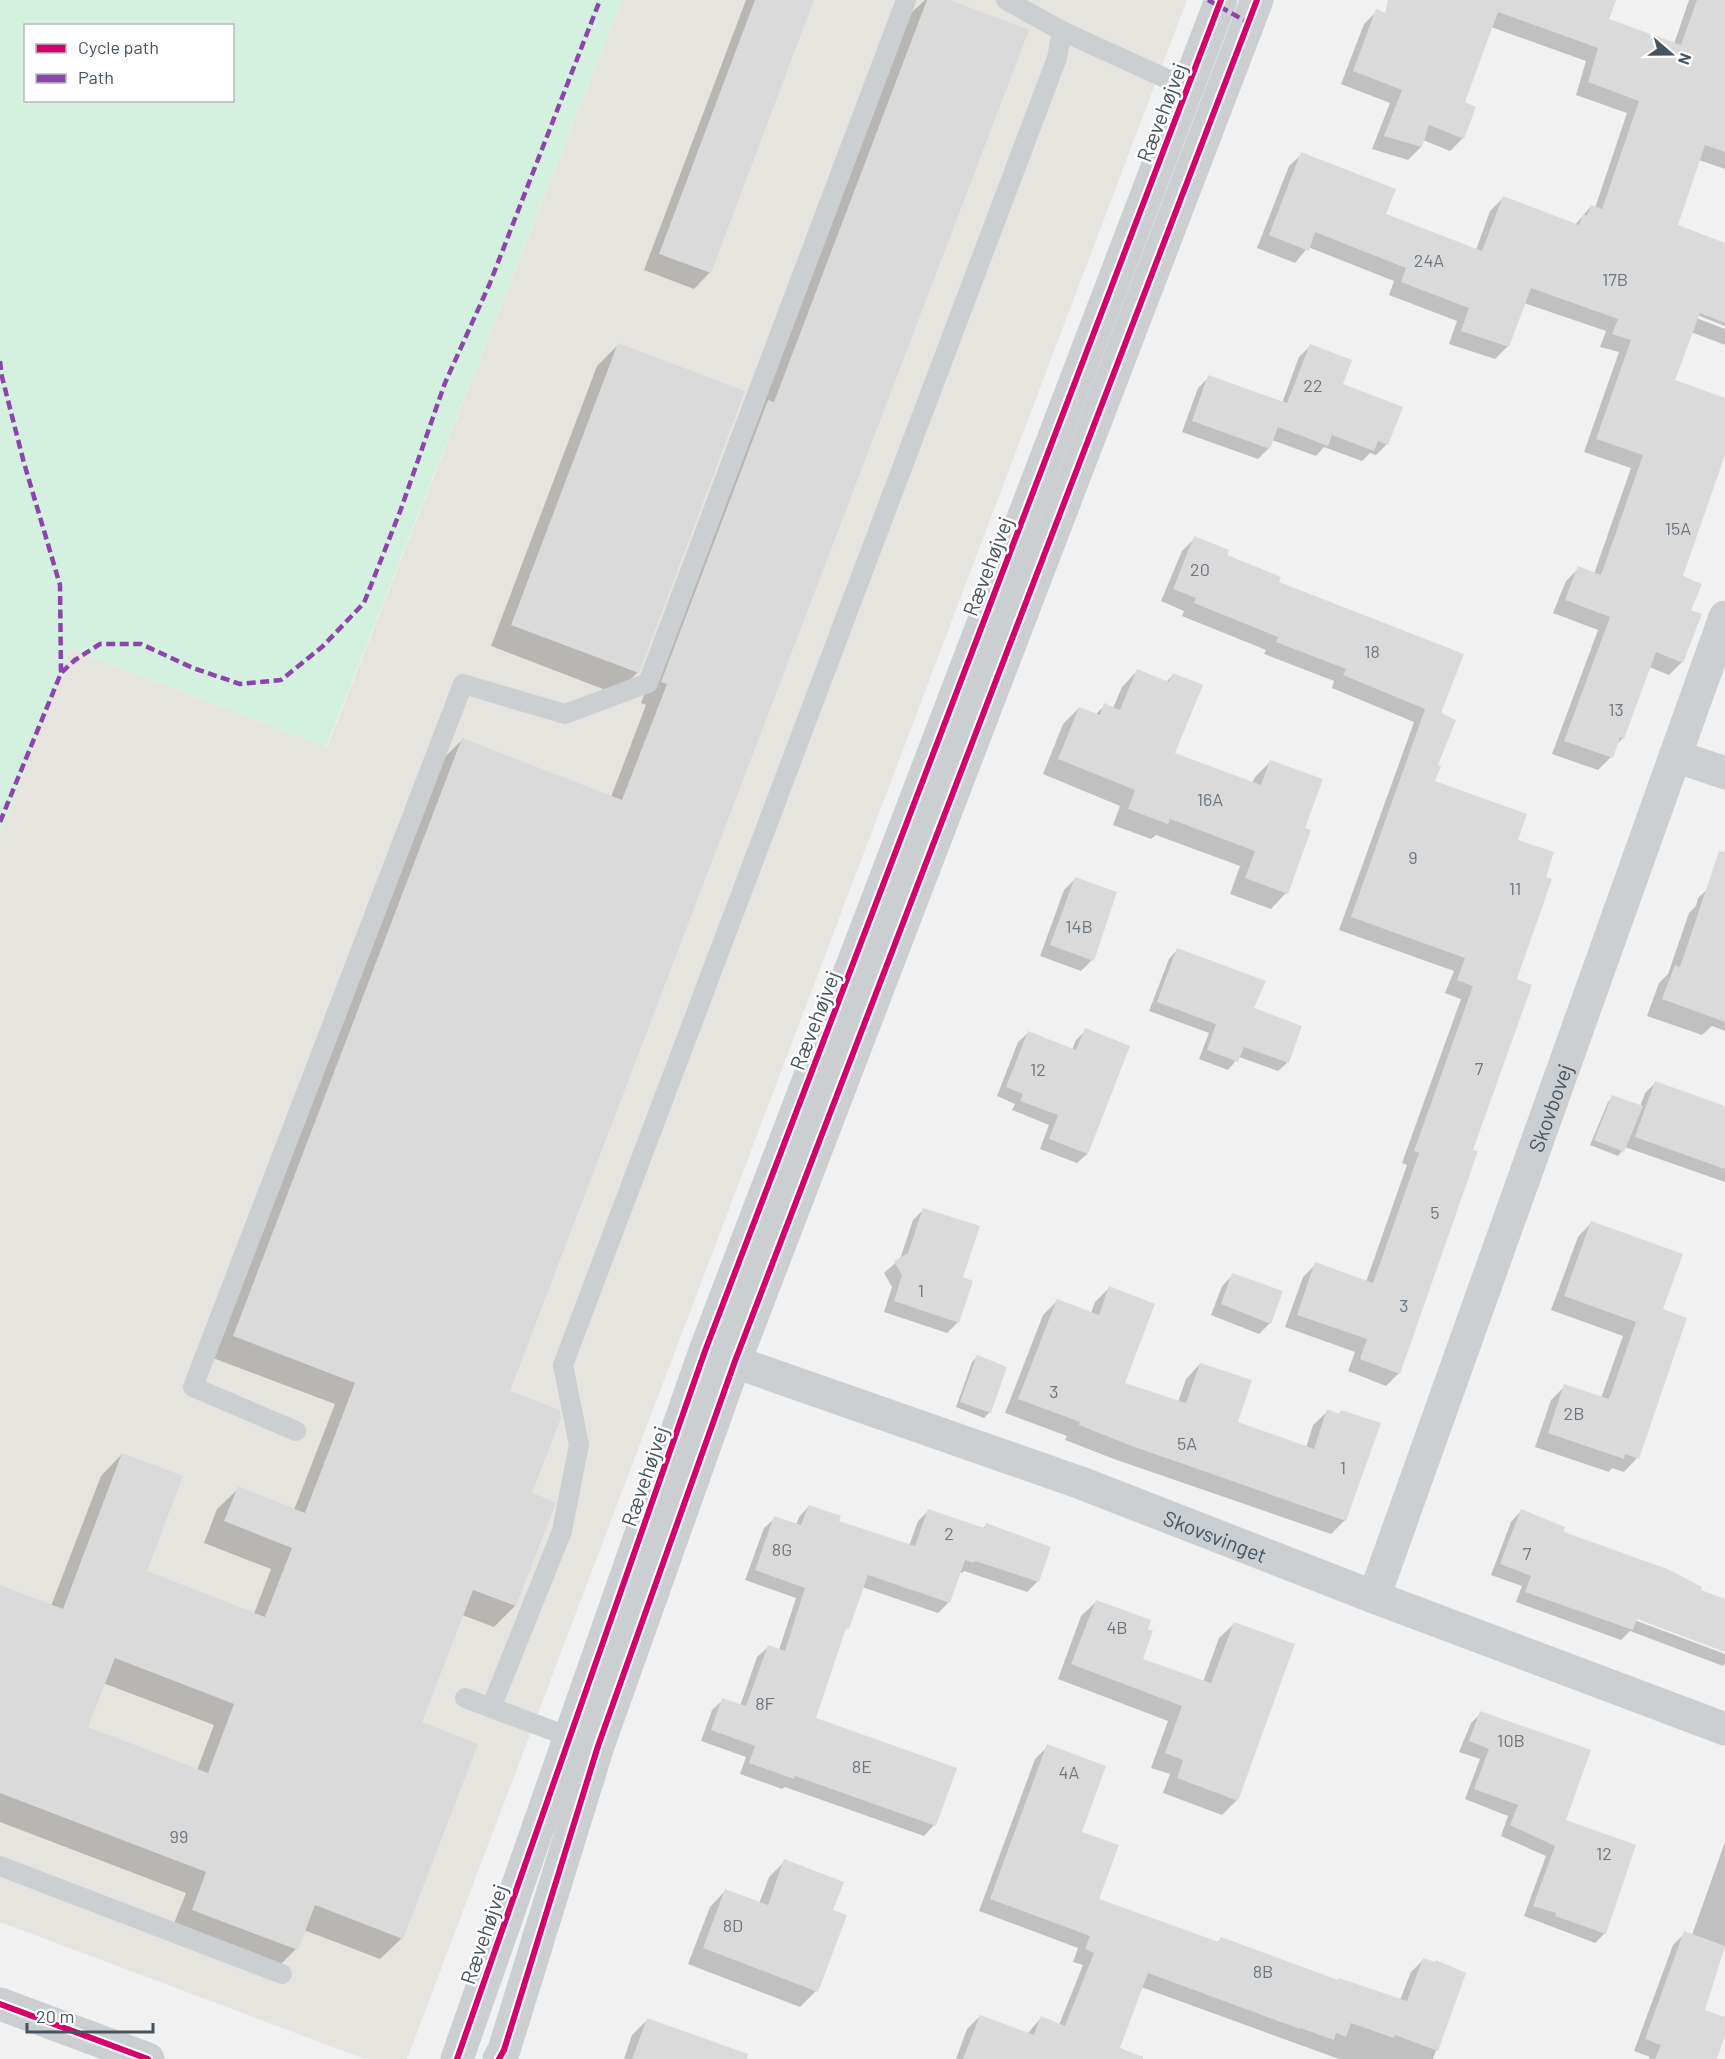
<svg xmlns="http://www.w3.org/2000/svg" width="1725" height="2059" viewBox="0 0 1725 2059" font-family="Barlow,sans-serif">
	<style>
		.commercial { fill: #e6e4df }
		.green { fill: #d4f1df; fill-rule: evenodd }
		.shadow { fill: #0003; fill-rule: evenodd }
		.building { fill: #dadadb; fill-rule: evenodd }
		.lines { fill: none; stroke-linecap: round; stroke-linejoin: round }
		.lane { stroke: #cccfd2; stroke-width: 20 }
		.street { stroke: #cccfd2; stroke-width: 33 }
		.quiet { stroke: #8e44ad; stroke-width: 4.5; stroke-dasharray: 9 4.5; stroke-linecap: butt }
		.cycleway-casing { stroke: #fff; stroke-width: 10 }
		.cycleway { stroke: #d6006c; stroke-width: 6 }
		.labels { text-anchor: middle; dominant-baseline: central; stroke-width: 5; stroke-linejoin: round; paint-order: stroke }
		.number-label { font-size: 18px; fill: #6c767e }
		.street-label { font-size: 21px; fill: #47545e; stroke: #fff }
	</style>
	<rect width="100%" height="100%" fill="#f1f1f1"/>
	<path class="commercial" d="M622 0H1187L407 2059H365L0 1922V836L70 649 327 747Z"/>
	<path class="green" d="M0 0H622L326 747 70 649 0 836ZM26 26H232V100H26Z"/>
	<path class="shadow" d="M746 0H813L710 272 694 289 644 270Z
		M925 0H946L508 1392 530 1494 515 1606 494 1627 462 1615 420 1723 402 1938 380 1959 304 1930 296 1949 275 1970 171 1931 186 1893 0 1822V1587L51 1606 101 1476 122 1454 145 1572 254 1614 271 1569 204 1543 217 1509 239 1488 294 1510 335 1404 213 1358 441 761 462 740 611 797 646 705 641 703 747 423 909 15ZM103 1683 214 1725 197 1770 86 1728Z
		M1444 0H1614L1607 20 1674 44 1689 0H1725V169L1699 160 1676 225 1725 245V326L1692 313 1691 316 1725 329V345L1691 332 1673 381 1725 399V451L1681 577 1689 611 1682 662 1669 675 1649 667 1623 738 1616 745 1611 757 1598 770 1552 754 1598 630 1553 613 1566 581 1579 568 1594 574 1631 468 1584 452 1619 352 1600 347 1606 331 1524 303 1508 346 1495 359 1449 344 1457 321 1389 295 1394 281 1308 247 1295 263 1257 248 1289 166 1302 154 1384 215 1476 250 1490 211 1503 198 1575 225 1591 206 1595 208 1627 113 1576 95 1586 61 1491 27 1463 103V138L1450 151 1423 140 1421 147 1408 160 1372 149 1390 103 1341 84 1364 24 1377 11 1431 32Z
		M619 344 638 672 616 694 491 646 597 366Z
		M1310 346 1387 444 1376 455 1370 453 1362 461 1324 447 1316 456 1272 440 1269 448 1258 459 1182 432 1198 388 1209 377 1282 403 1299 357Z
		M1195 538 1277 583 1439 714 1436 766 1433 782 1516 840 1515 980 1471 1150 1399 1373 1386 1386 1348 1371 1355 1352 1285 1327 1303 1277 1316 1264 1366 1282 1407 1165 1402 1163 1461 999 1445 993 1454 971 1339 930 1414 722 1332 688 1334 681 1264 654 1266 650 1182 616 1184 611 1161 601 1182 551Z
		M1137 671 1166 682 1173 675V754L1252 783 1255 777 1271 761 1303 829 1309 831 1286 893 1271 909 1230 894 1240 866 1156 835 1151 839 1113 825 1120 806 1043 774 1063 724 1079 708 1095 715 1105 705 1113 708 1122 687Z
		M1075 879 1092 960 1081 971 1040 956 1064 890Z
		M1715 882 1725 885V1031L1712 1026 1702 1035 1647 1016 1659 983 1668 974 1689 913 1696 906 1698 898Z
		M1177 950 1252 1009 1300 1027 1287 1063 1278 1071 1239 1057 1228 1070 1199 1059 1209 1033 1149 1011 1169 959Z
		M1086 1030 1087 1154 1077 1163 1040 1149 1049 1125 1012 1110 1015 1104 997 1096 1018 1042 1028 1033 1072 1050 1076 1040Z
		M1655 1083 1725 1107V1182L1625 1147 1618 1156 1590 1145 1608 1102 1613 1097 1640 1107 1645 1093Z
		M924 1209 962 1278 958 1322 947 1333 884 1312 892 1287 884 1273 900 1259 913 1220Z
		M1591 1223 1661 1310 1637 1458 1624 1472 1612 1468 1609 1472 1535 1447 1551 1400 1565 1386 1601 1398 1623 1336 1551 1310 1578 1237Z
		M1233 1275 1270 1323 1259 1334 1211 1315 1222 1286Z
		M1109 1288 1123 1384 1178 1402 1186 1379 1200 1364 1236 1423 1306 1448 1313 1425 1328 1411 1338 1415 1342 1411 1345 1520 1331 1534 1114 1459 1065 1440 1067 1436 1005 1413 1043 1315 1057 1301 1091 1313 1095 1302Z
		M977 1357 1005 1368 989 1413 984 1418 956 1407 972 1362Z
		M809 1506 837 1521 909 1546 918 1521 929 1510 982 1529 987 1524 1049 1548 1037 1582 1027 1592 964 1571 962 1573 959 1572 948 1603 938 1613 862 1587 847 1628 844 1632 814 1718 934 1825 924 1836 785 1787 782 1789 740 1774 746 1757 701 1741 712 1710 723 1700 740 1706 757 1657 768 1647 779 1650 796 1598 745 1580 764 1528 775 1518 796 1525 799 1517Z
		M1521 1511 1562 1533 1725 1601V1651L1630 1615 1629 1618 1725 1654V1663L1723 1666 1630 1631 1621 1640 1516 1602 1522 1586 1491 1575 1511 1522Z
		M1096 1602 1141 1660 1203 1682 1219 1638 1234 1624 1237 1800 1222 1815 1163 1793 1170 1774 1151 1768 1168 1721 1058 1679 1081 1616Z
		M1481 1713 1564 1821 1605 1933 1595 1943 1524 1916 1546 1856 1501 1836 1508 1816 1465 1799 1480 1759 1459 1752 1471 1723Z
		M1048 1746 1080 1833 1097 1900 1217 1943 1221 1938 1337 1982 1400 2000 1411 1972 1424 1959 1464 1974 1433 2059H1339L1141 1987 1114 2059H956L967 2029 980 2016 1027 2034 1041 2018 1059 2025 1083 1965 1073 1962 1078 1948 979 1911 1035 1759Z
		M1725 1842V1946L1703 2011 1725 2019V2032L1715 2059H1649L1650 2057 1634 2051 1673 1945 1685 1933 1692 1935Z
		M785 1861 831 1911 816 1991 800 2007 688 1964 710 1907 725 1891 759 1904 769 1877Z
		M647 2020 691 2059H624L632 2035Z"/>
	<path class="building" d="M755 0H814L711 273 659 254Z
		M927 0H950L1029 30 510 1391 560 1410 561 1418 532 1493 555 1502V1505L516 1606 473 1590 422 1722 478 1744 403 1939 315 1905 298 1950 192 1910 206 1872 0 1793V1585L63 1609 122 1453 183 1476 147 1571 265 1617 292 1548 224 1521 238 1486 305 1513 355 1383 233 1336 462 738 622 800 667 684 661 682 768 400 774 402ZM115 1658 234 1704 208 1773 88 1727Z
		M1388 0H1616L1609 19 1681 45 1697 0H1725V152L1705 145 1678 225 1725 243V323L1700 313 1675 380 1725 398V455L1683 576 1702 584 1691 610 1702 614 1683 663 1656 652 1624 739 1620 737 1613 758 1564 741 1610 617 1565 600 1578 566 1601 575 1643 455 1596 439 1631 340 1612 334 1618 319 1531 288 1509 347 1461 331 1469 308 1401 282 1406 268 1315 232 1309 251 1269 235 1301 152 1396 189 1386 214 1482 251 1503 196 1579 225 1583 214 1587 216 1591 205 1602 209 1639 101 1588 82 1598 48 1498 12 1465 102 1476 107 1464 139 1429 125 1422 147 1384 136 1402 90 1353 71 1376 9 1385 13Z
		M618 343 745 391 639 673 511 625Z
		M1310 344 1352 360 1343 384 1403 407 1388 445 1378 441 1374 451 1332 435 1328 446 1278 427 1270 449 1192 421 1208 375 1287 403 1282 416Z
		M1194 536 1229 550 1227 555 1281 577 1279 582 1464 654 1441 713 1456 720 1438 765 1441 766 1435 781 1527 814 1518 840 1554 852 1546 877 1552 879 1517 979 1532 985 1473 1150 1478 1151 1400 1374 1360 1359 1367 1339 1297 1315 1315 1262 1373 1283 1419 1153 1414 1151 1473 986 1457 980 1465 958 1351 917 1425 709 1343 675 1346 669 1276 642 1278 637 1194 603 1196 598 1173 589Z
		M1137 669 1169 682 1173 673 1203 685 1175 753 1261 785 1270 760 1323 779 1305 828 1311 830 1288 894 1245 878 1255 851 1170 819 1168 824 1128 809 1135 790 1058 759 1079 707 1100 715 1104 703 1120 710Z
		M1719 851 1725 852V1022L1662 999 1675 965 1680 967Z
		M1075 877 1117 892 1094 961 1050 945Z
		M1177 948 1266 981 1254 1008 1302 1026 1289 1063 1244 1047 1238 1062 1207 1050 1216 1024 1157 1002Z
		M1085 1028 1130 1046 1088 1154 1049 1139 1058 1115 1020 1101 1023 1094 1006 1087 1028 1031 1076 1050Z
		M1655 1081 1725 1106V1169L1635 1137Z
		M1612 1095 1643 1106 1624 1152 1594 1140Z
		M923 1208 980 1226 963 1277 973 1281 959 1323 894 1301 902 1275 894 1261 908 1253Z
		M1591 1221 1683 1254 1663 1309 1687 1318 1639 1459 1625 1454 1624 1459 1548 1433 1564 1384 1609 1399 1636 1322 1564 1296Z
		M1232 1273 1283 1291 1271 1324 1221 1304Z
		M1109 1286 1155 1304 1125 1383 1186 1403 1200 1363 1252 1380 1238 1422 1314 1449 1327 1409 1340 1414 1341 1410 1381 1423 1346 1521 1129 1445 1079 1425 1080 1422 1018 1399 1057 1299 1099 1315Z
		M977 1355 1007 1367 991 1413 960 1402Z
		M809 1505 841 1516 839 1521 915 1546 928 1509 984 1528 986 1523 1051 1547 1039 1582 975 1561 974 1563 965 1560 950 1603 868 1575 849 1629 846 1628 816 1718 957 1768 936 1826 795 1776 794 1779 749 1763 755 1746 711 1730 722 1698 746 1706 768 1645 785 1651 805 1588 755 1570 774 1516 801 1525Z
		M1521 1509 1565 1527 1564 1532 1670 1570 1702 1587 1701 1590 1725 1599V1652L1637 1619 1633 1630 1525 1592 1531 1576 1500 1564Z
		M1096 1600 1151 1620 1148 1629 1153 1631 1143 1659 1211 1683 1234 1622 1295 1644 1238 1801 1177 1778 1183 1760 1165 1753 1182 1706 1071 1664Z
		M1480 1711 1591 1750 1566 1820 1636 1845 1606 1934 1555 1916 1556 1913 1533 1906 1555 1846 1510 1825 1518 1805 1474 1789 1489 1749 1469 1741Z
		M1047 1744 1106 1766 1082 1832 1119 1845 1099 1899 1219 1942 1221 1937 1338 1980 1339 1978 1407 2001 1423 1958 1435 1962 1436 1960 1466 1973 1438 2051 1395 2035 1394 2038 1351 2023 1346 2037 1336 2033 1334 2040 1300 2028V2029L1148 1973 1120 2048 1143 2057V2059H963L980 2015 1034 2035 1041 2016 1065 2026 1094 1953 1085 1949 1090 1936 990 1899Z
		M784 1859 844 1882 833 1910 847 1915 818 1992 703 1948 725 1889 768 1905Z
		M1684 1931 1725 1946 1705 2010 1725 2017V2036L1717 2059H1655L1661 2045 1645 2039Z
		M647 2018 748 2054 747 2059H632Z"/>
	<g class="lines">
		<path class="lane" d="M1062 31 1187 88
			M296 1431 193 1387 463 684 565 714 648 683 906 0
			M465 1698 570 1737
			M491 1708 562 1531 579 1445 563 1365 1057 58 1062 31 1006 0
			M0 1866 282 1974"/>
		<g class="street">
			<path d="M1675 756 1725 773"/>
			<path id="s1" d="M715 1355 1081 1483 1374 1597 1725 1729"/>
			<path id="s2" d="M1374 1597 1725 617"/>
			<path d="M0 2004 148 2059"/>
			<path d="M457 2059 705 1351 1221 0"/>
			<path d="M499 2059 504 2050 598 1746 735 1361 1257 0"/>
		</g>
		<path class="quiet" d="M1208 0 1249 23
			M0 361 2 377 24 463 60 585 61 673
			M0 822 61 673 75 660 100 644H141L193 668 240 684 281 680 322 647 364 603 401 509 445 383 490 283 600 0"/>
		<g class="cycleway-casing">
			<path id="cycleway" d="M0 2004 148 2059
				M457 2059 705 1351 1221 0
				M499 2059 504 2050 598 1746 735 1361 1257 0"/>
		</g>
		<use href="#cycleway" class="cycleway"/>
	</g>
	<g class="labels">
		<g class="number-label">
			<text x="1429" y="260">24A</text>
			<text x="1615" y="279">17B</text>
			<text x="1313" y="385">22</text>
			<text x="1678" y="528">15A</text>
			<text x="1200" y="569">20</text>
			<text x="1372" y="651">18</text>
			<text x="1616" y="709">13</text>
			<text x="1210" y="799">16A</text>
			<text x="1413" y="857">9</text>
			<text x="1515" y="888">11</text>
			<text x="1079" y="926">14B</text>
			<text x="1479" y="1068">7</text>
			<text x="1038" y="1069">12</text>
			<text x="1435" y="1212">5</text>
			<text x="921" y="1290">1</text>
			<text x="1404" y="1305">3</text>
			<text x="1054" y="1391">3</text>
			<text x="1574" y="1413">2B</text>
			<text x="1187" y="1443">5A</text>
			<text x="1343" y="1467">1</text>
			<text x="949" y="1533">2</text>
			<text x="782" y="1549">8G</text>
			<text x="1527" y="1553">7</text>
			<text x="1117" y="1627">4B</text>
			<text x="765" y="1703">8F</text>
			<text x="1511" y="1740">10B</text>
			<text x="862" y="1766">8E</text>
			<text x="1069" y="1772">4A</text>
			<text x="179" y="1836">99</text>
			<text x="1604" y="1853">12</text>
			<text x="733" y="1925">8D</text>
			<text x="1263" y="1971">8B</text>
		</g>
		<g class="street-label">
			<text transform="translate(1161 112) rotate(-69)">Rævehøjvej</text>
			<text transform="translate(987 566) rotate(-69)">Rævehøjvej</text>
			<text transform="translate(814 1020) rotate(-69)">Rævehøjvej</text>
			<text stroke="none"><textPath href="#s2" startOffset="520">Skovbovej</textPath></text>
			<text transform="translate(644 1476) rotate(-71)">Rævehøjvej</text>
			<text stroke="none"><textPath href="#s1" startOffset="532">Skovsvinget</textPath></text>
			<text transform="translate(483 1934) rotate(-71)">Rævehøjvej</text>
		</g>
	</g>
	<rect x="24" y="24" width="210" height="78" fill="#ffffff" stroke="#b5bbbf" stroke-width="1.5"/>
	<rect x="36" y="44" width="30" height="9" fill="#d6006c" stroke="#b5bbbf" stroke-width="1.5"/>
	<text x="78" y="54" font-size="18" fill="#47545e">Cycle path</text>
	<rect x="36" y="74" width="30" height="9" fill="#8e44ad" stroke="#b5bbbf" stroke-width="1.5"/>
	<text x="78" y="84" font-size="18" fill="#47545e">Path</text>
	<g transform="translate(1671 54) rotate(110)" stroke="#ffffff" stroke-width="4.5" paint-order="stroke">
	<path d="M0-4.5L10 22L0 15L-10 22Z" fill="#47545e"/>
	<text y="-9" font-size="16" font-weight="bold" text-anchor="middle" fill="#47545e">N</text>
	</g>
	<path d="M27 2023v9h126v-9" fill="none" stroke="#47545e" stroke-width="3"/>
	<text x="36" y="2023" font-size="18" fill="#47545e" stroke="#ffffff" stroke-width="4.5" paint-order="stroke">20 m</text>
</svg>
